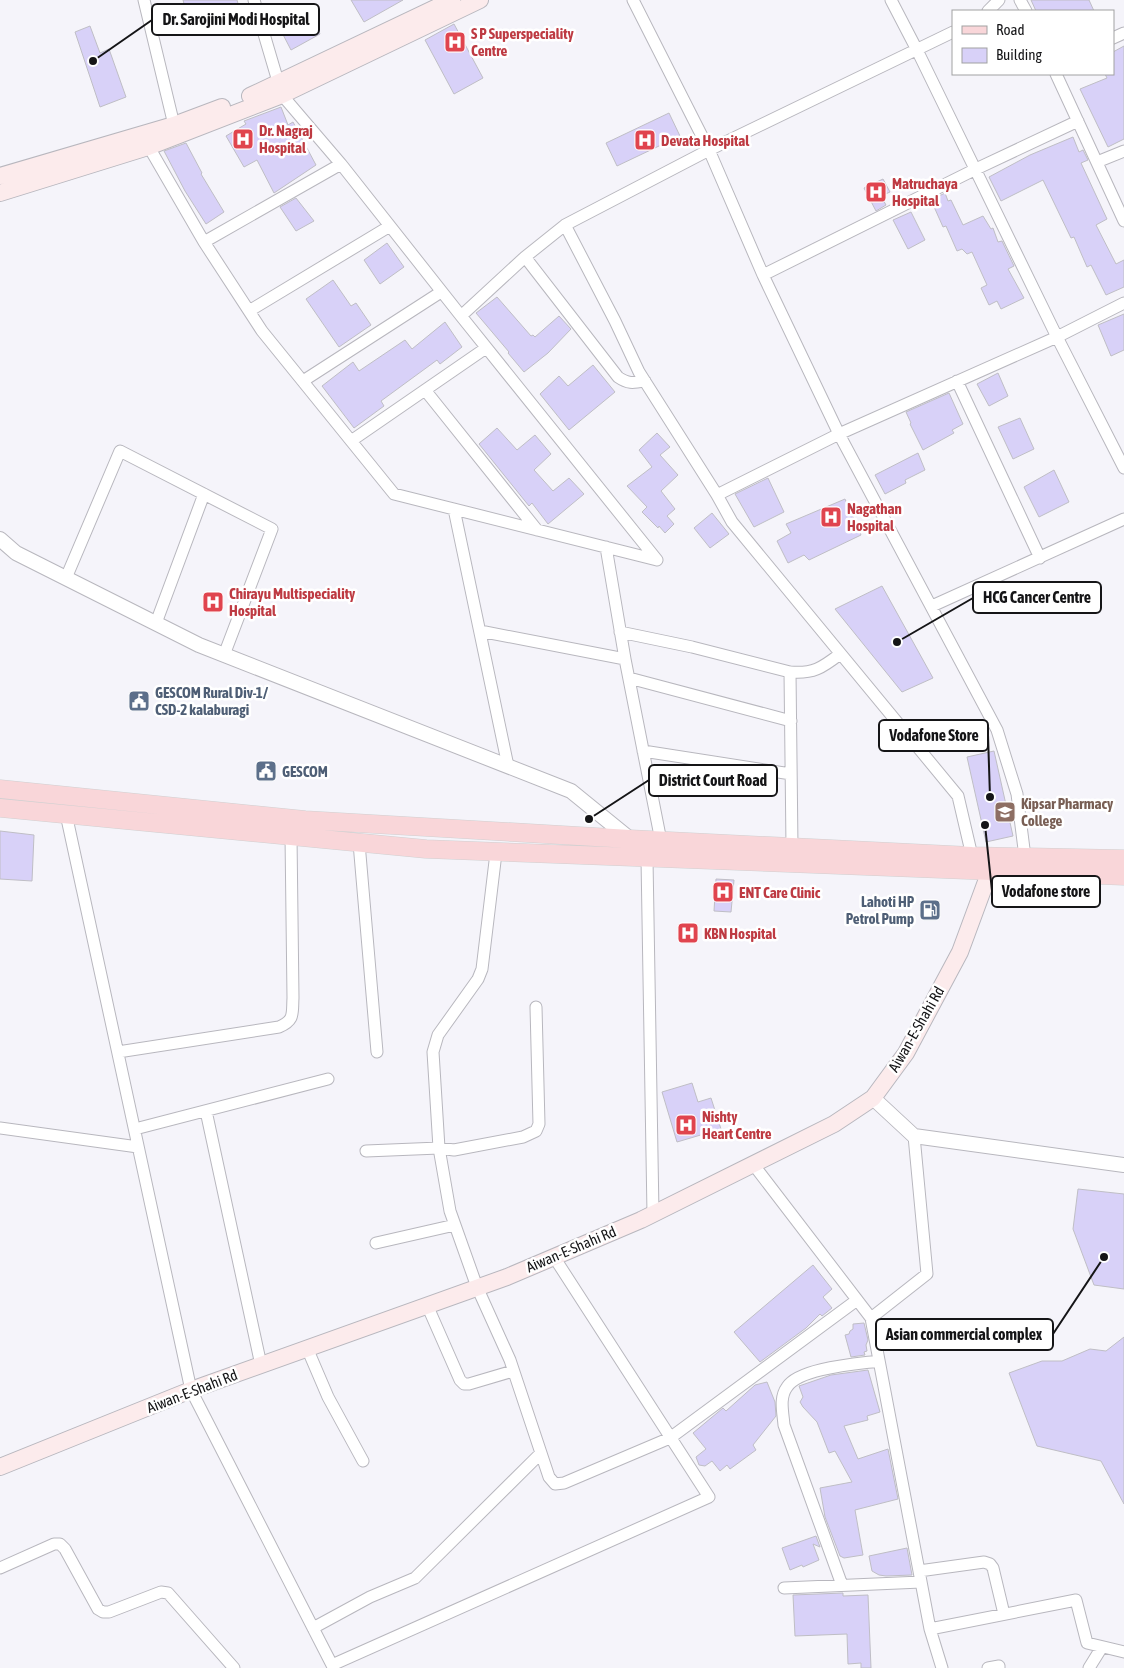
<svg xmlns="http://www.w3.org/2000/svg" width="1124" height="1668" viewBox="0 0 1124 1668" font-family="'Asap Condensed',sans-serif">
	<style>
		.building { fill: #d8d1f8; stroke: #bfbec5 }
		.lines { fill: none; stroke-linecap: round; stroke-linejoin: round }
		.minor-casing { stroke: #b8b7be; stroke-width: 13 }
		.tertiary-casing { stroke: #b8b7be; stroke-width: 16 }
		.secondary-casing { stroke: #b8b7be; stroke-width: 18 }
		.primary-casing { stroke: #d0d0d1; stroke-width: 19 }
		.minor { stroke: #fff; stroke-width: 11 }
		.tertiary { stroke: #fff; stroke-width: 14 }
		.secondary { stroke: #fcebec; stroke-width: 16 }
		.primary { stroke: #f9d6d9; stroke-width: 18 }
		.labels { text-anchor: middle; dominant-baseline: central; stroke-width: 5; stroke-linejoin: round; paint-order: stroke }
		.health-label { font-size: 15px; font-weight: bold; fill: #be3a42; stroke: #fff; text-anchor: start }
		.service-label { font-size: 15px; font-weight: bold; fill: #4e5e75; stroke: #fff; text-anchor: start }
		.education-label { font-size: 15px; font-weight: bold; fill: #785e54; stroke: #fff; text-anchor: start }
		.street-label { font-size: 15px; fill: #151517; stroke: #fff }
		.leader { fill: none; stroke: #151517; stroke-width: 2 }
		.callout-dot { fill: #151517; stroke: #fff; stroke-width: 2 }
		.callout { fill: #fff; stroke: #151517; stroke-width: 2 }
		.callout-label { font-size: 16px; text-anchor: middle; font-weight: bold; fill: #151517 }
	</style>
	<rect width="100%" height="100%" fill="#f5f4fa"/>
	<path class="building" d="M183 0H237L243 21 213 31 209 13 188 19Z
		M351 0H403L364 22Z
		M1031 0H1089L1094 11H1036Z
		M308 7 320 34 291 50 276 21Z
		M454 24 483 78 454 94 425 40Z
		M90 26 100 53 109 49 126 97 100 107 75 32Z
		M1124 46V139L1108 147 1080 89 1107 78 1105 74H1113V52Z
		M281 107 288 125 293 122 316 165 274 193 257 160 244 167 226 136 246 124 244 121Z
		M669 113 680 136 617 166 606 143Z
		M1073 137 1079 152 1083 150 1088 160 1081 163 1107 219 1096 225 1116 264 1124 260V287L1106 295 1091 265 1087 267 1074 237 1071 238 1043 180 1001 201 989 177 1030 155Z
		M186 143 202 173 201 174 224 212 206 224 185 191 164 151Z
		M883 179 890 192 881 196 886 205 876 211 864 188Z
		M945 193 948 201 951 200 963 225 983 216 991 229 993 228 998 242 1002 241 1014 266 1008 269 1024 298 1001 309 997 301 989 305 981 288 987 285 972 252 967 254 962 249 957 251 946 226 943 227 931 200Z
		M296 198 314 221 296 231 280 207Z
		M911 212 925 240 908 249 893 220Z
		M387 243 404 267 380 284 364 260Z
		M333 280 351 306 356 303 371 325 339 347 306 299Z
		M497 297 531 336 533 335 535 337 559 316 571 329 548 353 524 372 508 353 509 352 476 313Z
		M1124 314V350L1111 356 1098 325Z
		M445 322 462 347 440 364 437 360 381 401 384 406 354 428 322 386 353 362 359 371 405 340 412 349Z
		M593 365 615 392 569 430 540 394 559 376 568 386Z
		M998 373 1008 396 989 406 977 384Z
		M949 393 963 424 952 430 954 433 923 450 910 424 911 423 906 412Z
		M1020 418 1034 449 1013 459 998 427Z
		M497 428 517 450 535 435 551 454 534 470 553 491 569 478 584 494 548 524 532 503 529 506 479 444Z
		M657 433 670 447 660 455 678 475 661 491 675 509 667 516 674 524 665 533 659 526 658 528 642 512 647 507 627 486 652 467 639 450Z
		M918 453 925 470 905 480 906 483 885 494 875 475Z
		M1054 470 1069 502 1039 517 1024 487Z
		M768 478 784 512 754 527 735 494Z
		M845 499 861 535 809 560 804 555 788 563 777 541 791 533 786 524Z
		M712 513 729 534 710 548 694 528Z
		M882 586 933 678 902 692 835 609Z
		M994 751 1013 836 986 842 967 757Z
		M0 831 34 835 32 881 0 879Z
		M716 879 734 880 731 912 714 911Z
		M692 1083 698 1102 711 1098 721 1129 677 1142 662 1092Z
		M1078 1189 1124 1194V1289L1094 1285 1073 1229Z
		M813 1265 832 1289 823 1297 832 1308 822 1316 820 1314 806 1328 760 1362 734 1332Z
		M864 1323 868 1340 866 1345 867 1351 864 1352 865 1355 851 1357 845 1335 849 1334 850 1331 853 1329V1324Z
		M1124 1337V1504L1101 1461 1037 1446 1009 1373 1042 1361H1062L1090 1349 1106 1351Z
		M868 1370 880 1412 867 1416 868 1420 844 1426 858 1459 888 1449 898 1499 855 1510 863 1555 844 1558 840 1556 825 1517 820 1488 852 1482 835 1451 829 1453 817 1422 803 1407 800 1402 803 1397 799 1386 831 1375Z
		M767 1382 775 1402 776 1416 753 1445 756 1450 730 1469 727 1465 720 1471 712 1461 705 1466 699 1465 696 1457 706 1449 693 1433 723 1408 726 1411 755 1385Z
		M816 1536 820 1547 813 1544 819 1560 803 1567 802 1565 790 1570 782 1548Z
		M907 1548 912 1575 886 1576 879 1575 872 1571 869 1556Z
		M843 1593V1596L868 1595 871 1668H861V1663L848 1664 847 1634 795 1636 793 1595Z"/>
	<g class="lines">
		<g class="minor-casing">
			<path id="minor" d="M144 0 174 125
				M254 0 282 95 341 164 461 316 657 560
				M633 0 709 150 763 275 839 434 997 730 1017 794 1025 857
				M891 0 917 50 1057 337 1124 468
				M1020 0 1026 11
				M988 11 999 0
				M1113 38 1124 33
				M1056 74 1124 221
				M146 142 204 242 262 331 394 494 657 560
				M1097 162 1124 151
				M565 225 615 321 639 372 717 495 732 522 958 796 972 856
				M204 242 341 164
				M525 257 618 377C628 384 633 383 645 381
				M763 275 976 169 1078 121
				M249 311 390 226
				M461 316 525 257 565 225 709 150 953 32
				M303 381 441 292
				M957 381 1040 558
				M425 390 537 530
				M351 441 486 348
				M717 495 839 434 1057 337 1124 303
				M454 509 508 766
				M606 547 625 659
				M66 578 120 451 272 529 224 655
				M932 606 1124 519
				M156 623 204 494
				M480 631 625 659 661 841
				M620 632 692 647 790 672C813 674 822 668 840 654
				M790 672 792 847
				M629 678 791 721
				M643 751 791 774
				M66 814 191 1390 332 1665 709 1497 554 1257
				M359 843 377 1052
				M496 853 482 969 478 979 438 1035 433 1052 439 1148 450 1211 477 1287 510 1360 549 1477 555 1484 564 1483 670 1438 857 1300
				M647 859 653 1214
				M118 1052 279 1027C295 1020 292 1014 293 998L291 836
				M206 1111 261 1365
				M0 1128 138 1147
				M135 1129 328 1079
				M914 1136 927 1274 871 1318 930 1629 942 1668
				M366 1151 439 1148 454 1150 523 1137 536 1131 539 1124 536 1007
				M753 1164 871 1318
				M376 1243 455 1225
				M427 1305 460 1380 464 1384H469L513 1371
				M307 1348 328 1397 363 1461
				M0 1568 54 1544H60L65 1549 98 1609 103 1612H109L161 1592 168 1593 234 1668
				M919 1571 984 1562 990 1564 993 1568 1004 1614
				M842 1585 784 1425C783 1412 779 1398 787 1387 799 1368 857 1364 879 1361
				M784 1588 921 1582
				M313 1628 370 1597 415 1578 541 1453
				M930 1629 1076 1600 1087 1643 1124 1652
				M988 1668 999 1666V1668
				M1089 1668 1102 1647"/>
		</g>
		<g class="tertiary-casing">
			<path id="tertiary" d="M0 539 16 553 199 645 571 791 630 839
				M873 1098 914 1136 1124 1165"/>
		</g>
		<g class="secondary-casing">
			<path id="secondary" d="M250 96 452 0
				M0 176 174 125 222 107
				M0 193 148 147 282 95 480 0
				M0 1467 191 1390 507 1277 641 1220 834 1124 873 1098 906 1053 960 952 994 860"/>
		</g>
		<g class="primary-casing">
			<path id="primary" d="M0 789 305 820 630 839 972 856 1124 859
				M0 808 426 849 1124 876"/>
		</g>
		<use href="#minor" class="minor"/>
		<use href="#tertiary" class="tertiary"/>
		<use href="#secondary" class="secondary"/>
		<use href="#primary" class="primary"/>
	</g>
	<defs>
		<g id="hospital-square" transform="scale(1.125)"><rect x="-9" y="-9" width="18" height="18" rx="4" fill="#e0444e" stroke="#fff"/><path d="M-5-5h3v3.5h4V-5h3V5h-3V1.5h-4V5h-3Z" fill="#fff"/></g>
		<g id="civic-square" transform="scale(1.125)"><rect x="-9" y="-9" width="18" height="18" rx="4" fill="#5c6f8a" stroke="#fff"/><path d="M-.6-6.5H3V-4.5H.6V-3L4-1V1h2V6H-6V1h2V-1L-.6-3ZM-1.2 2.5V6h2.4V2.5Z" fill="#fff"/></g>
		<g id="university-square" transform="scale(1.125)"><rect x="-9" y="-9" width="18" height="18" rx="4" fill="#8d6e63" stroke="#fff"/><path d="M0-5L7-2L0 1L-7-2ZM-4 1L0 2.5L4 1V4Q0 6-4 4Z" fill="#fff"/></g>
		<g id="fuel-square" transform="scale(1.125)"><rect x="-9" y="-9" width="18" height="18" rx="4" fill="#5c6f8a" stroke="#fff"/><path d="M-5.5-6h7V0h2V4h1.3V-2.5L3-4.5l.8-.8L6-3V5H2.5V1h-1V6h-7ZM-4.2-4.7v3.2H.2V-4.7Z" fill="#fff"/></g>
	</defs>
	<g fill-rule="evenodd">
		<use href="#hospital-square" x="455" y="42"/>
		<use href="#hospital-square" x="243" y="139"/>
		<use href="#hospital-square" x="645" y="140"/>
		<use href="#hospital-square" x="876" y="192"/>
		<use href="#hospital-square" x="831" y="517"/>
		<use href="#hospital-square" x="213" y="602"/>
		<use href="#civic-square" x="139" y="701"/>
		<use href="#civic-square" x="266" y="771"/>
		<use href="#university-square" x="1005" y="812"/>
		<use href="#hospital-square" x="723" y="892"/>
		<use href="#fuel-square" x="930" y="910"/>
		<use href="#hospital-square" x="688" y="933"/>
		<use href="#hospital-square" x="686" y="1125"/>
	</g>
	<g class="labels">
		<g class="health-label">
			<text x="471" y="33">S P Superspeciality<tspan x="471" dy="17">Centre</tspan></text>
			<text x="259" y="130">Dr. Nagraj<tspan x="259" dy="17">Hospital</tspan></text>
			<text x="661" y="140">Devata Hospital</text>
			<text x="892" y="183">Matruchaya<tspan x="892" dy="17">Hospital</tspan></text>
			<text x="847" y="508">Nagathan<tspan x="847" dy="17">Hospital</tspan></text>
			<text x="229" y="593">Chirayu Multispeciality<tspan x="229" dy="17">Hospital</tspan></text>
			<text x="739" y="892">ENT Care Clinic</text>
			<text x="704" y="933">KBN Hospital</text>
			<text x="702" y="1116">Nishty<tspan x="702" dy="17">Heart Centre</tspan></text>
		</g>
		<g class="service-label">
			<text x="155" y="692">GESCOM Rural Div-1/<tspan x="155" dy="17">CSD-2 kalaburagi</tspan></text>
			<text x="282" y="771">GESCOM</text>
			<text x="914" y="901" text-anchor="end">Lahoti HP<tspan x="914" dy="17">Petrol Pump</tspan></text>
		</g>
		<g class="education-label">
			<text x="1021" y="803">Kipsar Pharmacy<tspan x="1021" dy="17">College</tspan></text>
		</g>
		<g class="street-label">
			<text transform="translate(916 1029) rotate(-60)">Aiwan-E-Shahi Rd</text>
			<text transform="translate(571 1249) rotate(-23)">Aiwan-E-Shahi Rd</text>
			<text transform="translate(192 1391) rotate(-21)">Aiwan-E-Shahi Rd</text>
		</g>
	</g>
	<path class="leader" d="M93 61L152 20M897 642L973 598M990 797L988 735M589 819L649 780M985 825L992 891M1104 1257L1053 1334"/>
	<g class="callout-dot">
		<circle cx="93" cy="61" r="5"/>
		<circle cx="897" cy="642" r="5"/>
		<circle cx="990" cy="797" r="5"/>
		<circle cx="589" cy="819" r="5"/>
		<circle cx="985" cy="825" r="5"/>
		<circle cx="1104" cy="1257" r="5"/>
	</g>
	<g class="callout">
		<rect x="152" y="4" width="167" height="31" rx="5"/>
		<rect x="973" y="582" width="128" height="31" rx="5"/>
		<rect x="879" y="720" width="109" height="31" rx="5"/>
		<rect x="649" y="765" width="128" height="31" rx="5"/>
		<rect x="992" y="876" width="108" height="31" rx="5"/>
		<rect x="876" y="1319" width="177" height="31" rx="5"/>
	</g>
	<g class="callout-label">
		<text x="236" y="25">Dr. Sarojini Modi Hospital</text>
		<text x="1037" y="603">HCG Cancer Centre</text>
		<text x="934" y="741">Vodafone Store</text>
		<text x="713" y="786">District Court Road</text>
		<text x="1046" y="897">Vodafone store</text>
		<text x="964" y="1340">Asian commercial complex</text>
	</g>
	<rect x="952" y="10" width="162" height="65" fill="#ffffff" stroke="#a1a1a2"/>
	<rect x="962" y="26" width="25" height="8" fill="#f9d6d9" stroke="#a1a1a2"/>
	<text x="996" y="35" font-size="15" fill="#151517">Road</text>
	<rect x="962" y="48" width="25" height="15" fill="#d8d1f8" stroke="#a1a1a2"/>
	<text x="996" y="60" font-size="15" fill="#151517">Building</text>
</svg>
